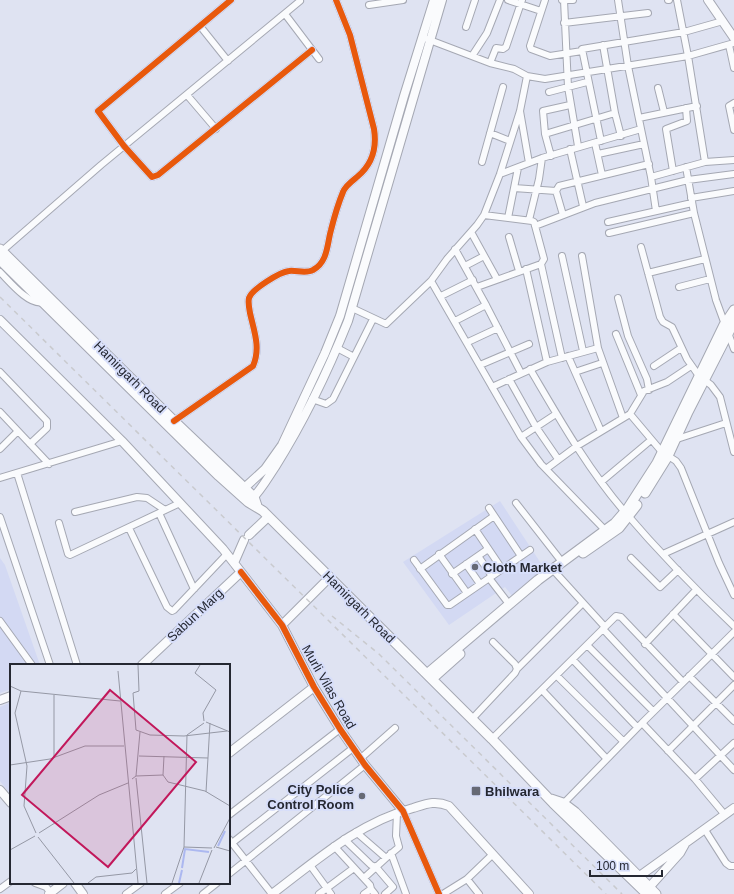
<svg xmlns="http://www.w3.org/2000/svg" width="734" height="894" viewBox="0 0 734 894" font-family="Helvetica,sans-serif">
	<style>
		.built { fill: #d3d9f3 }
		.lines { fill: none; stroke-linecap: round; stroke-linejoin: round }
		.street-casing { stroke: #a5a8b3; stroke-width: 8 }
		.secondary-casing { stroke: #a5a8b3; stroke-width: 10 }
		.primary-casing { stroke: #a5a8b3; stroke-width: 11 }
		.street { stroke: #fafbfd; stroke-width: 6 }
		.secondary { stroke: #fafbfd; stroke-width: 8 }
		.primary { stroke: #fafbfd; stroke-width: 9 }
		.rail { stroke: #c9cace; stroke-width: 1.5; stroke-dasharray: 5 5; stroke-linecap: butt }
		.cycleway-casing { stroke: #d7defa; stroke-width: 8 }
		.cycleway { stroke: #e8590c; stroke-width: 6 }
		.poi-dot { fill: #666975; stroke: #d7defa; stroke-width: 1.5 }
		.labels { text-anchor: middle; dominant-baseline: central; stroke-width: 4; stroke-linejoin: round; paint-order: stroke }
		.street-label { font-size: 13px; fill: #252832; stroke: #d7defa }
		.poi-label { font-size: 13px; font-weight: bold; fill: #252832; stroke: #d7defa; text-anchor: start }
		.inset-river { fill: none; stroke: #acb8f0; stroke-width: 2 }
		.inset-road { fill: none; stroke: #9598a5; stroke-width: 1 }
		.view { fill: #c2185b; fill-opacity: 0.15; stroke: #c2185b; stroke-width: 2 }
		.inset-edge { fill: none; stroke: #252832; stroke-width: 2 }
	</style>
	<rect width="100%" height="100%" fill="#dfe3f2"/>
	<path class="built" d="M500 501 546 571 513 597 505 587 449 625 403 562Z
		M0 558 5 565 40 665H11V689L0 693Z
		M11 702V795L0 781V707Z"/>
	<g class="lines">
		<g class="street-casing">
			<path id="street" d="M231 0 98 111 124 146 152 177 158 175 312 50
				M508 0 541 11
				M545 0 530 46 531 49 550 56 582 51
				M562 0H573
				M564 0 568 87 578 146
				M618 0 628 66 651 177 656 211
				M668 0H669
				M677 0 688 56 705 162
				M369 5 403 0
				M285 14 319 59
				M564 23 648 13
				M200 26 228 61
				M466 27 475 0
				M427 39 490 63 514 69 527 76 545 79 688 56 734 43
				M603 45 615 113 621 136
				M729 45 734 68
				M472 56 487 33 500 0
				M490 63 496 48 503 49 506 47 522 0
				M658 88 664 112
				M549 92 587 82
				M187 95 216 129
				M734 103 729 106 734 130
				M520 111 529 163
				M639 118 697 106
				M490 133 510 141
				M545 134 615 113
				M601 141 582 49 684 32 723 21
				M595 143 602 175
				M570 149 583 206
				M598 154 644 144
				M551 156 545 134 543 111 570 105
				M482 162 503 87
				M686 167 694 213 716 300 734 349
				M673 171 666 129 687 121 686 108
				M500 174 542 158 641 129
				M651 177 705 162 734 160
				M514 188 556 191
				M691 198 734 191
				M563 215 556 191 559 186 649 164
				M508 218 518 168
				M529 220 539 179 542 158
				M608 222 692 203
				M535 226 595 203 688 180 734 174
				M471 232 497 279
				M609 233 694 213
				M509 237 519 271
				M641 247 660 317 663 322 672 327 687 359 699 376 711 385 720 397 734 452
				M455 249 486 305 521 373
				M2 251 101 165 300 1
				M562 256 583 351
				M582 256 598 348 623 418
				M541 264 562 358
				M465 266 484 256
				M526 269 547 362
				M0 272C9 281 29 306 43 302
				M648 273 705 259
				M431 281 521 437 541 464 605 530
				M477 287 541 264 544 259 534 222 532 221 484 215
				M679 287 710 279
				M441 296 473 280
				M618 298 628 336 647 379 649 390
				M352 308 386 324 431 281 447 259 477 225 484 215 500 174 520 111 527 76
				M455 321 486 305
				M616 334 641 395
				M468 342 498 328
				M337 348 354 357
				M568 356 601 431
				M480 365 529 344
				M654 366 681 348
				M530 369C559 418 587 468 624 511 659 552 696 590 734 626
				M0 372 47 421V428L30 444
				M575 372 602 363
				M509 379 536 427 558 459
				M492 387 547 362 598 348
				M312 399 326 404 333 399 373 319
				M0 412 49 464
				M630 414 662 452 676 461 681 468 719 563 734 595
				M174 421 253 366C261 348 254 331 250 313 249 308 248 302 249 298 252 289 280 272 289 271 296 270 306 274 313 270 328 262 327 244 331 230 334 218 338 204 343 192 345 186 352 181 357 177 373 164 377 148 374 129L350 35 336 0
				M521 437 556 414
				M674 440 726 423
				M0 449 18 431
				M546 469 577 446 630 414 644 391 667 382 691 366
				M17 473 77 665
				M0 478 122 441
				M601 482 651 440
				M516 503 562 562
				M489 508 521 556
				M75 512 137 497 147 498 165 510
				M159 513 194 589
				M0 517 50 665
				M59 523 68 554 70 555 180 503
				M129 528 167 607 172 611 174 610 227 554
				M475 529 502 569
				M439 554 467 593
				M663 554 734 522
				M478 556 492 576
				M631 558 660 587 678 570
				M414 560 447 605H450L530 550
				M466 564 480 584
				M420 569 494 516
				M555 572 605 627
				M452 574 488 549
				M489 578 509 604
				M673 614 734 677
				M0 621 32 665
				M603 629 734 770
				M645 644 696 590
				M587 645 653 711
				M573 660 637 727
				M517 669 583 603
				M557 676 623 741
				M689 676 734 721
				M542 690 606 758
				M472 719 515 673 517 669 515 664 493 642
				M642 723 734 632
				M492 739 616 616 621 617 683 682
				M668 751 734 685
				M361 758 395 728
				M562 805 642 723 695 779
				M403 811 439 894
				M229 815 340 729
				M725 815 695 779 734 743
				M705 830 726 863 730 866H734
				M356 832 386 858 364 878
				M229 839 232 843 353 748
				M344 839 371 865 376 867 393 887 385 894
				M229 844 232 843 272 894
				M334 846 370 885 371 889
				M391 853 406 894
				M386 858 399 847 396 836 397 813
				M310 865 331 894
				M229 874 365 765
				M467 879 492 855
				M35 883 46 887 51 893
				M0 889 11 881
				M126 894 141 883
				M165 894 180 883
				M203 894 217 883
				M319 894 354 868
				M364 894 371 889 375 894
				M443 894 467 879 479 894"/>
		</g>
		<g class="secondary-casing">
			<path id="secondary" d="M708 0 734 38
				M0 320 122 441 223 549 241 572 142 665
				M241 491 265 469 282 445 325 353 340 316 404 96 434 0
				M249 502C260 492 267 479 275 467 304 421 328 371 348 321L442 0
				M249 535 268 517
				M234 563 244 540
				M241 572 282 625 314 687 340 729 365 765 403 811
				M282 625 329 578
				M0 700 11 696
				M229 753 314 687
				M0 790 11 803
				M634 880 734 808
				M75 883 83 894
				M645 892 680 853 685 844
				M49 894 63 883
				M272 894C317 860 358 823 413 808 426 804 435 800 449 806L529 894"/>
		</g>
		<g class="primary-casing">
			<path id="primary" d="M0 249 174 421 254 497 257 506
				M0 260 219 476 248 502 263 511 492 739 553 803 647 894
				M645 493 668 456 688 412 734 322
				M583 553 619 528 637 505
				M427 674 538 580 615 523 628 508 657 463 724 325 734 310
				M432 679 460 654
				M551 799 563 803 575 812 656 894"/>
		</g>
		<use href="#street" class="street"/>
		<use href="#secondary" class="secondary"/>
		<use href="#primary" class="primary"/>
		<path class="rail" d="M0 297 606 894
			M332 616 379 654 622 894"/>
		<g class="cycleway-casing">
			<path id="cycleway" d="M231 0 98 111 124 146 152 177 158 175 312 50
				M174 421 253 366C261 348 254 331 250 313 249 308 248 302 249 298 252 289 280 272 289 271 296 270 306 274 313 270 328 262 327 244 331 230 334 218 338 204 343 192 345 186 352 181 357 177 373 164 377 148 374 129L350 35 336 0
				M241 572 282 625 314 687 340 729 365 765 403 811 439 894"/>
		</g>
		<use href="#cycleway" class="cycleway"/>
	</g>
	<g class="poi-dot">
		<circle cx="475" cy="567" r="4"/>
		<rect x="471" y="786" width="10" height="10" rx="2"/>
		<circle cx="362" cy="796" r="4"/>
	</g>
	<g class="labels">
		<g class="street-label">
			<text transform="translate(130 377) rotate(45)">Hamirgarh Road</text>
			<text transform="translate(359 607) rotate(45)">Hamirgarh Road</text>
			<text transform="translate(195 615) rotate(-43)">Sabun Marg</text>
			<text transform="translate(329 687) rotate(60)">Murli Vilas Road</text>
		</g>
		<g class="poi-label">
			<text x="483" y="567">Cloth Market</text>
			<text x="354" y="789" text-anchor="end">City Police<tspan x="354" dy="15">Control Room</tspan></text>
			<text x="485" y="791">Bhilwara</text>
		</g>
	</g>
	<g transform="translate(10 664)">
		<rect width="220" height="220" fill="#dfe3f2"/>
		<path class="inset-river" d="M208 182 215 167M172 204 175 185 199 188M169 219 172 206"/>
		<path class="inset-road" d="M128 1 129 27 123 29 126 66 140 71 174 72 217 67M190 1 185 9 206 26 193 49 194 57M108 7 128 219M0 22 11 27 110 37M11 27 5 49 17 102 14 142 26 169M196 58 220 68M177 71 194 59M129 92 198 94M44 94V31M0 101 40 95 75 82H114M153 111 154 92M126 112 130 68M126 114 137 219M122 115 126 112 153 111 158 118 195 127 220 142M196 128 200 59M29 169 89 131 118 119M28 173 64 219M174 183 202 184M206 183 220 187M204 184 220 154M0 186 25 172M78 219 86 213 122 209 126 205M162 219 174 183 177 71M189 219 202 186"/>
		<path class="view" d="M100 26 186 98 98 203 12 131Z"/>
		<rect width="220" height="220" class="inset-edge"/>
	</g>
	<path d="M590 870v6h72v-6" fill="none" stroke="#252832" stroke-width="2"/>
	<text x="596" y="870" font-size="12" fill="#252832" stroke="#d7defa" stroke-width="3" paint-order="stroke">100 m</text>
</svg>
